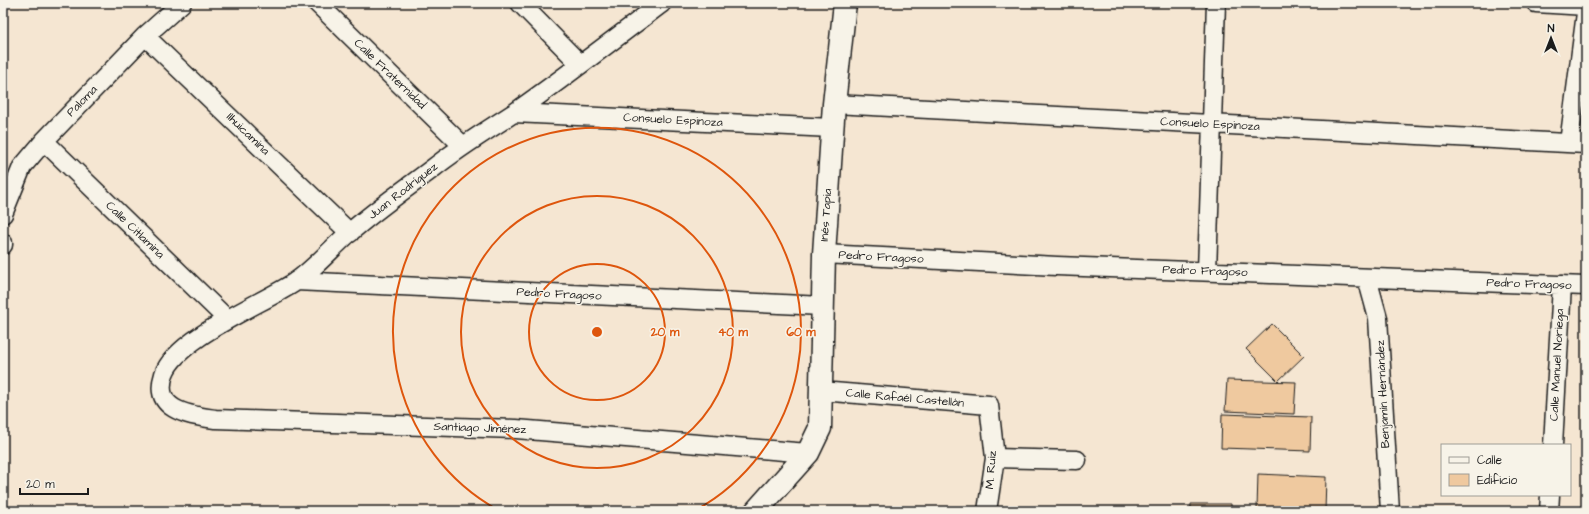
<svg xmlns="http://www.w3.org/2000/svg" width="1589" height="514" viewBox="0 0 1589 514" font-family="'Architects Daughter',sans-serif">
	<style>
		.building { fill: #efc99f; stroke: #1c1c1c }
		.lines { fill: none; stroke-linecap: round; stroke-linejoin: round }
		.street-casing { stroke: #1c1c1c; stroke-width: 21 }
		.secondary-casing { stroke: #1c1c1c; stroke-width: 25 }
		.street { stroke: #f7f3e8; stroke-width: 18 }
		.secondary { stroke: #f7f3e8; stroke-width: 22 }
		.ring { fill: none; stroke: #de560d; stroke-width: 2 }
		.labels { text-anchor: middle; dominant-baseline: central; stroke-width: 3; stroke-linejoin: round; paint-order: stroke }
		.street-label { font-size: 12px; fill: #1c1c1c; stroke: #f7f3e8 }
		.centre { fill: #de560d; stroke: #f7f3e8; stroke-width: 2 }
		.ring-label { font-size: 12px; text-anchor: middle; font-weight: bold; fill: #de560d; stroke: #f7f3e8; stroke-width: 3; stroke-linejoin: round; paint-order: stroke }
	</style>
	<rect width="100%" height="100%" fill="#f5e6d2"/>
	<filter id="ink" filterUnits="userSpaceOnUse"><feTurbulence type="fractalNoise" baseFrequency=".025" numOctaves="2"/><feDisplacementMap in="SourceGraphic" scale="8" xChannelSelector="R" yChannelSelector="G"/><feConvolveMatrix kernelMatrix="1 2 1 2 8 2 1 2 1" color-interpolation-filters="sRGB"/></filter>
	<g filter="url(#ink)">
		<path class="building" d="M1272 324 1304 356 1278 381 1246 349Z
			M1227 380 1296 382 1294 414 1225 411Z
			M1222 414 1311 417 1310 451 1221 448Z
			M1258 474 1326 477 1325 511H1275V510L1257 509Z
			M1191 504H1231V511H1191Z"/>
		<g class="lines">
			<g class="street-casing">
				<path id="street" d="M317 3 462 145
					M520 3 580 64
					M662 3C613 40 564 78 514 113 486 131 458 148 432 169 404 190 374 211 348 234 331 249 314 269 295 282 264 303 176 338 164 374 152 411 189 415 215 419L516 429 808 453
					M1536 3 1586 6
					M145 36 350 233
					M834 104 1586 144
					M514 113 832 128
					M44 141 227 319
					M1569 143 1586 13
					M3 214 22 167 44 141 145 36 182 3
					M3 243V245
					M824 254 1057 266 1586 286
					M1207 271 1216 3
					M1367 278 1378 318 1390 511
					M296 281 823 306
					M821 391 989 405 995 458 987 511
					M1553 445 1562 285
					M995 458 1077 460
					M1549 511 1550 495"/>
			</g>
			<g class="secondary-casing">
				<path id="secondary" d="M756 511 808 453 820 428 824 254 834 104 845 3"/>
			</g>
			<use href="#street" class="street"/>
			<use href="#secondary" class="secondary"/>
		</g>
	</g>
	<g class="ring">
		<circle cx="597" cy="332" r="68"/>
		<circle cx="597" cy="332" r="136"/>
		<path d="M498 510A204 204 0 1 1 696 510"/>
	</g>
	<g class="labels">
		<g class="street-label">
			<text transform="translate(390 74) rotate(44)">Calle Fraternidad</text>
			<text transform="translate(82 101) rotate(-46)">Paloma</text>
			<text transform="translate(673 120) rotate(3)">Consuelo Espinoza</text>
			<text transform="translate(1210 124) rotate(3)">Consuelo Espinoza</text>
			<text transform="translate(248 134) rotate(44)">Ilhuicamina</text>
			<text transform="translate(403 191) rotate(-38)">Juan Rodríguez</text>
			<text transform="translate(826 215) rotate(-86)">Inés Tapia</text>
			<text transform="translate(135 230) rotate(44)">Calle Citlamina</text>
			<text transform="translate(881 257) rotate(3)">Pedro Fragoso</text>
			<text transform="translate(1205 271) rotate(2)">Pedro Fragoso</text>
			<text transform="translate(1529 284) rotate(2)">Pedro Fragoso</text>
			<text transform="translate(559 294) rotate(3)">Pedro Fragoso</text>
			<text transform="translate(1557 365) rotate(-87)">Calle Manuel Noriega</text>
			<text transform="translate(1383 394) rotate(-93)">Benjamín Hernández</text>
			<text transform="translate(905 398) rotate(5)">Calle Rafaél Castellán</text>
			<text transform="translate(480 428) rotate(2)">Santiago Jiménez</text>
			<text transform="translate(991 470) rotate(-86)">M. Ruiz</text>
		</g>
	</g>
	<circle cx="597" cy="332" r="6" class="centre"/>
	<g class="ring-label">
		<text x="665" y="336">20 m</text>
		<text x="733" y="336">40 m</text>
		<text x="801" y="336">60 m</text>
	</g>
	<rect width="1589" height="514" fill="none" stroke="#f7f3e8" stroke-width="16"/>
	<rect x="8" y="8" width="1573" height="498" fill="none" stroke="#1c1c1c" stroke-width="1.5" filter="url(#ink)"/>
	<rect x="1441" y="444" width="130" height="52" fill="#f7f3e8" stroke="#9f9d96"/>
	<rect x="1449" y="457" width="20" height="6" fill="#f7f3e8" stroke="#9f9d96"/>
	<text x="1477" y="464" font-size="12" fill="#1c1c1c">Calle</text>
	<rect x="1449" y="474" width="20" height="12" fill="#efc99f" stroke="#9f9d96"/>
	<text x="1477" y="484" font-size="12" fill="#1c1c1c">Edificio</text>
	<g transform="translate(1551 38)" stroke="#f7f3e8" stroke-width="3" paint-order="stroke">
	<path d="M0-3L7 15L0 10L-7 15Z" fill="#1c1c1c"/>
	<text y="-6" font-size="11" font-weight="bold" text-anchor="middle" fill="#1c1c1c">N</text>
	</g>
	<path d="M20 488v6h68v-6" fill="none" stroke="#1c1c1c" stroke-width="2"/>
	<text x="26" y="488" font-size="12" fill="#1c1c1c" stroke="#f7f3e8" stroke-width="3" paint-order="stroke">20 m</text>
</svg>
